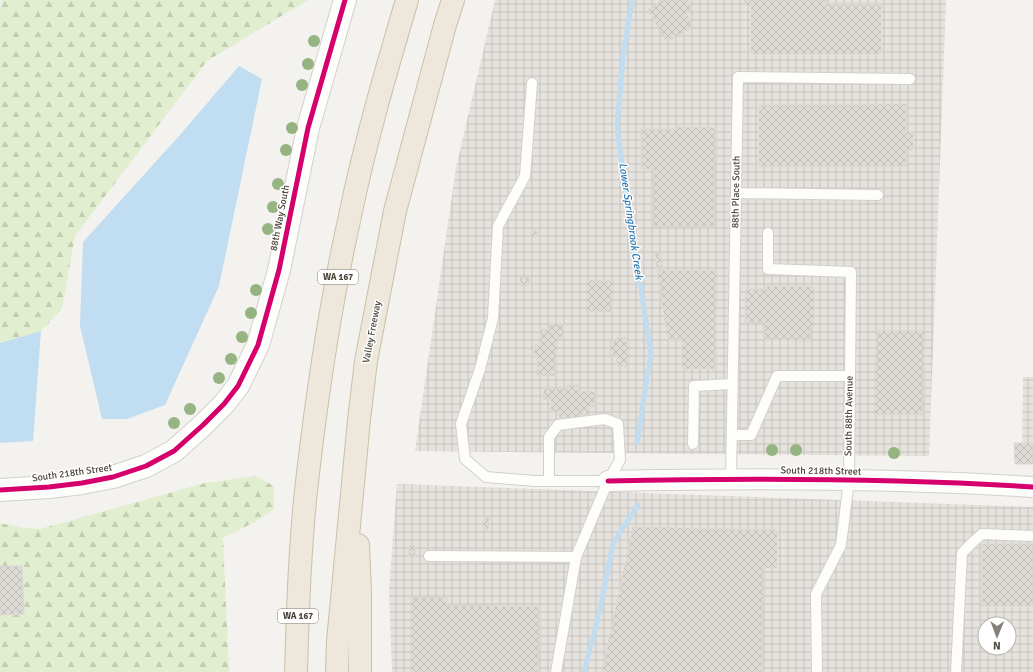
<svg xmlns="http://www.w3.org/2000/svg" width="1033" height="672" viewBox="0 0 1033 672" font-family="Signika,sans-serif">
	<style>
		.industrial { fill: url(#industrial-grid); fill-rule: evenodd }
		.forest { fill: url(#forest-firs) }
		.water { fill: #c0ddf1 }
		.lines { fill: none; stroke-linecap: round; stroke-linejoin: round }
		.stream { stroke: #c0ddf1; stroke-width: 5 }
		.building { fill: url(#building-cross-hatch); stroke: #dcd9d4 }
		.service-casing { stroke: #d2d0cb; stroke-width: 12 }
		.minor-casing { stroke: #d2d0cb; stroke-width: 22 }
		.tertiary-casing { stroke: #d2d0cb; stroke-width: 24 }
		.motorway-casing { stroke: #ccbfa9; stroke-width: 24 }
		.service { stroke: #fdfdfc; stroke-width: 10 }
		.minor { stroke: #fdfdfc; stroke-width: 20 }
		.tertiary { stroke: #fdfdfc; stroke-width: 22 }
		.motorway { stroke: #ede8db; stroke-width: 22 }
		.cycleway-casing { stroke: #fff; stroke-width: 8 }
		.cycleway { stroke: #d6006c; stroke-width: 5 }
		.tree { fill: #96b382 }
		.labels { text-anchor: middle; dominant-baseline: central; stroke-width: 3; stroke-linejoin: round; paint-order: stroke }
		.shield { fill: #fff; stroke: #817c74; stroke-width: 1 }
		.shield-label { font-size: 9px; font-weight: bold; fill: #4b4439 }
		.street-label { font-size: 10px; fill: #4b4439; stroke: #fff }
		.water-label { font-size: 11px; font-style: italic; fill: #2e7ab2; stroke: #fff }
	</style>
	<defs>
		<pattern id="industrial-grid" width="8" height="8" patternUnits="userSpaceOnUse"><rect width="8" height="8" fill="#e6e2de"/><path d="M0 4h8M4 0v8" fill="none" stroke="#c7c3bf"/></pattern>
		<pattern id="forest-firs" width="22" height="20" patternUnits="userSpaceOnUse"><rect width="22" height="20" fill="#e1eecf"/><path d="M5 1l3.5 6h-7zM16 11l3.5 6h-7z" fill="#c3cdb2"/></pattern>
		<pattern id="building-cross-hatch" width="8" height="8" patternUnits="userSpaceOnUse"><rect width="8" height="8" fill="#dedbd6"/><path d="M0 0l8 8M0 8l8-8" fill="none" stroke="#c0bdb8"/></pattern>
	</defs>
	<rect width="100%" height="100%" fill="#f4f2ee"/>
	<path class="industrial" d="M495 0H946L929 456 415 451 456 168Z
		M1023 377H1033V464L1022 463Z
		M397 484 1033 507V672H392L389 591ZM985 624H1009V648H985Z"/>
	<path class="forest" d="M2 0H308L207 61 75 236 62 309 41 331 0 343V9Z
		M255 476 274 486V509L257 521 223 538 229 672H0V523L25 528 40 529 205 483Z"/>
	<path class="water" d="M239 66 262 79 219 286 165 405 127 419H102L80 326 83 242 179 136Z
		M41 331 33 441 0 443V343Z"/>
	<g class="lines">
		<path class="stream" d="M633 0 630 12 623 57 617 126 626 196 651 353 637 442
			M584 672 600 610 613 543 638 505"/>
	</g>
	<path class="building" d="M662 0H688L693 9 686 13 694 26 667 42 648 10 662 1Z
		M744 0H826V4H881V54H751V6H746V2H744Z
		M906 104V132L913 131V150H906V166L759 167V105Z
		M677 127 716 128 714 227 652 226 653 169H641V129H677Z
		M531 231H537V237H530Z
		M655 253H661L663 267 657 268Z
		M657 270 717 271 716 369H682V340H668Z
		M520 277 529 278V286H520Z
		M587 280 614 281 612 312 586 311Z
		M767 286 814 287V326H811V341L764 340 765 323 745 322 746 289H767Z
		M549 323 565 324 564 337H558L555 376 537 375 538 358 534 357 535 345H539L540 329 548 330Z
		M876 330 925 331 923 415 874 414Z
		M617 337 627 338V342H630L629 367 617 366V356H610V341L617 342Z
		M567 385H579V391L596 392 595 407 590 406 589 415 579 414 578 418 559 417V412H551V399H543L544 388 566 389Z
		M1014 443H1033V464H1015Z
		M483 518H489L488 529H483Z
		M633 527 777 530V568H764L762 672H602Z
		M982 544H1033V606H982Z
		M409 545 415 546V557H409Z
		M0 566H22L24 614 0 615Z
		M411 597 447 598V605L540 607 539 672H410Z"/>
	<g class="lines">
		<g class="service-casing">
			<path id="service" d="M532 83 525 176 498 226 493 318 480 369 461 424 465 459 486 477 535 481H608
				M736 193 878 195
				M768 233V269L851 272 849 480 841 545 816 594 817 672
				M732 435H751L777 376H850
				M693 444 694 386 732 384
				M731 478 738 77 910 79
				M549 481V437L558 425 605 419 618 424 620 460 608 481 576 557 556 672
				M429 556 576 557
				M956 672 962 553 974 541 982 534 1033 536"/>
		</g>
		<g class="minor-casing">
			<path id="minor" d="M608 481C749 478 891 478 1033 487"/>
		</g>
		<g class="tertiary-casing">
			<path id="tertiary" d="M0 490 49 487 82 483 113 477 146 466 174 451 203 425 224 404 238 386 258 345 279 270 308 128 345 0"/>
		</g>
		<g class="motorway-casing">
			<path id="motorway" d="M358 545 360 591V672
				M296 672C298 606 300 539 308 473 318 387 331 301 350 216 365 143 386 71 407 0
				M337 672 338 641 359 420 366 361 395 211 445 25 453 0"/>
		</g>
		<use href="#service" class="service"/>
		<use href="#minor" class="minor"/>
		<use href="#tertiary" class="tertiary"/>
		<use href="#motorway" class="motorway"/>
		<g class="cycleway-casing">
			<path id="cycleway" d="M608 481C749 478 891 478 1033 487
				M0 490 49 487 82 483 113 477 146 466 174 451 203 425 224 404 238 386 258 345 279 270 308 128 345 0"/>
		</g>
		<use href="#cycleway" class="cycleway"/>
	</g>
	<g class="tree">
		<circle cx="314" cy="41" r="6"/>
		<circle cx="308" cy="64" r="6"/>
		<circle cx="302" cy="85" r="6"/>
		<circle cx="292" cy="128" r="6"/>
		<circle cx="286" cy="150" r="6"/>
		<circle cx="278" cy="184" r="6"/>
		<circle cx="273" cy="207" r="6"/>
		<circle cx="268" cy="229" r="6"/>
		<circle cx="256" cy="290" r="6"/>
		<circle cx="251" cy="313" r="6"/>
		<circle cx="242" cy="337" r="6"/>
		<circle cx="231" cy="359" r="6"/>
		<circle cx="219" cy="378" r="6"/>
		<circle cx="190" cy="409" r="6"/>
		<circle cx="174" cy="423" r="6"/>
		<circle cx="772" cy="450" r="6"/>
		<circle cx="796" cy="450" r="6"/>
		<circle cx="894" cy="453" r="6"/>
	</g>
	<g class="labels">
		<g class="shield">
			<rect x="318" y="270" width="40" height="14" rx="3"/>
			<rect x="278" y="609" width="40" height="14" rx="3"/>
		</g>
		<g class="shield-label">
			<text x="338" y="277">WA 167</text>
			<text x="298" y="616">WA 167</text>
		</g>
		<g class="street-label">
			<text transform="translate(736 192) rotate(-89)">88th Place South</text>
			<text transform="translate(280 218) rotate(-79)">88th Way South</text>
			<text transform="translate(372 332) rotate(-79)">Valley Freeway</text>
			<text transform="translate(849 416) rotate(-89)">South 88th Avenue</text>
			<text transform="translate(821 471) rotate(1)">South 218th Street</text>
			<text transform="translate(72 473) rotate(-8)">South 218th Street</text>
		</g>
		<g class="water-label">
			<text transform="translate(631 221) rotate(82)">Lower Springbrook Creek</text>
		</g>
	</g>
	<g transform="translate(997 636) rotate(181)"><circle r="19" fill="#ffffff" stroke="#b7b4b0"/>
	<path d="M0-3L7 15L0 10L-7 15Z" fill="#868178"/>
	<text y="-6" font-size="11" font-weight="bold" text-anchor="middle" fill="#4b4439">N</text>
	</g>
</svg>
